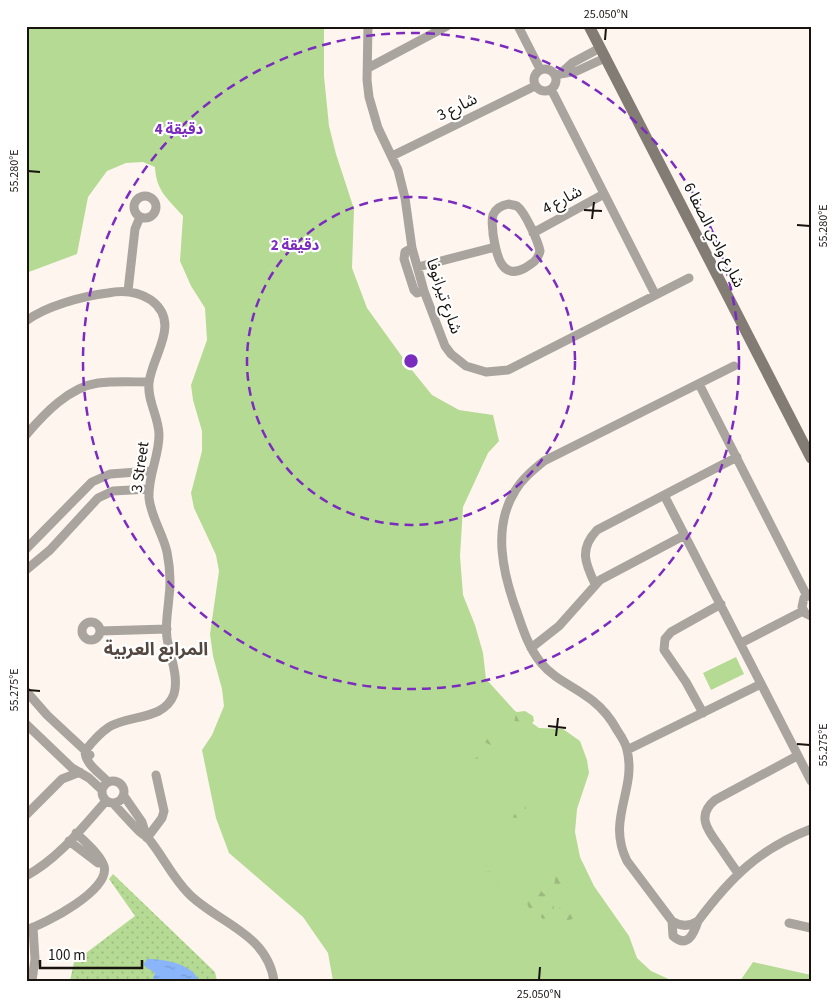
<svg xmlns="http://www.w3.org/2000/svg" width="837" height="1007" viewBox="0 0 837 1007" font-family="'Source Sans 3','Noto Sans Arabic',sans-serif">
	<style>
		.green { fill: #b5da93 }
		.forest { fill: url(#forest-firs) }
		.park { fill: url(#park-dots) }
		.water { fill: url(#water-ripples) }
		.lines { fill: none; stroke-linecap: round; stroke-linejoin: round }
		.minor { stroke: #a9a49e; stroke-width: 9 }
		.secondary { stroke: #837c74; stroke-width: 11 }
		.ticks { fill: none; stroke: #18130f; stroke-width: 2 }
		.ring { fill: none; stroke: #7b2cbf; stroke-width: 2.5; stroke-dasharray: 9 6 }
		.labels { text-anchor: middle; dominant-baseline: central; stroke-width: 4.5; stroke-linejoin: round; paint-order: stroke }
		.street-label { font-size: 16px; fill: #18130f; stroke: #fff }
		.neighbourhood-label { font-size: 18px; font-weight: bold; fill: #54473f; stroke: #fff }
		.centre { fill: #7b2cbf; stroke: #fff; stroke-width: 2.5 }
		.ring-label { font-size: 15px; text-anchor: middle; font-weight: bold; fill: #7b2cbf; stroke: #fff; stroke-width: 4.5; stroke-linejoin: round; paint-order: stroke }
		.neatline { fill: none; stroke: #18130f; stroke-width: 2 }
		.ticks-label { font-size: 12px; text-anchor: middle; fill: #18130f }
	</style>
	<defs>
		<pattern id="forest-firs" width="22" height="20" patternUnits="userSpaceOnUse" patternTransform="scale(1.25)"><rect width="22" height="20" fill="#b5da93"/><path d="M5 1l3.5 6h-7zM16 11l3.5 6h-7z" fill="#9bba7e"/></pattern>
		<pattern id="park-dots" width="8" height="8" patternUnits="userSpaceOnUse" patternTransform="scale(1.25)"><rect width="8" height="8" fill="#b5da93"/><path d="M2 2h.1M6 6h.1" fill="none" stroke="#9bba7e" stroke-width="1.8" stroke-linecap="round"/></pattern>
		<pattern id="water-ripples" width="26" height="14" patternUnits="userSpaceOnUse" patternTransform="scale(1.25)"><rect width="26" height="14" fill="#8ab5fa"/><path d="M2 4q2-2 4 0t4 0M15 11q2-2 4 0t4 0" fill="none" stroke="#769bd5"/></pattern>
	</defs>
	<rect width="100%" height="100%" fill="#fff5ef"/>
	<path class="green" d="M26 26H324V76L329 126 336 154 354 209 352 268 367 308 411 369 432 395 459 410 493 415 499 441 488 453 463 507 460 556 463 595 475 625 483 653 486 679 514 710 539 728 563 729 580 741 587 760 589 773 577 809 575 832 580 857 594 886 629 936 637 958 651 971 673 981H333L328 953 303 917 229 853 216 818 202 750 212 735 224 706 222 689 213 656 210 634 219 571 216 555 194 508 191 493 202 451V431L193 400 191 385 207 340 205 308 191 286 180 261 183 216C168 199 156 191 155 167L143 162 126 163 107 171 88 197 77 254 26 273Z
		M736 657 744 674 711 690 703 673Z
		M753 962 811 975V981H740Z"/>
	<path class="forest" d="M525 711 533 716 534 721 529 726 519 730C513 724 514 719 517 712Z
		M484 731 493 733 496 738 491 745 486 743 482 739V734Z
		M475 761a6 6 0 1 1 12 0a6 6 0 1 1-12 0Z
		M518 800C524 802 526 804 526 809L519 817 515 818 510 816 508 813 510 803 513 801Z
		M480 880a9 9 0 1 1 18 0a9 9 0 1 1-18 0Z
		M561 873 570 874 572 878 567 888 563 890 554 886 556 874Z
		M535 890H540L545 895V902L550 900 554 903C554 912 553 917 543 919 538 914 539 912 543 906L541 903 535 908H529L526 901 531 892Z
		M559 911a9 9 0 1 1 18 0a9 9 0 1 1-18 0Z"/>
	<path class="park" d="M113 874 215 972 217 981H70L74 962 135 916 109 879Z"/>
	<path class="water" d="M147 959C163 959 192 963 199 981H152L155 973 143 965Z"/>
	<g class="lines">
		<path class="minor" d="M368 26 367 80 369 97 378 128 398 170 405 198 412 248 424 291 445 346 451 354 466 366 486 372 508 370 689 278
			M518 26 540 69
			M368 68 447 26
			M534 80a11 11 0 1 1 22 0a11 11 0 1 1-22 0Z
			M561 73 572 63 600 48
			M555 75 577 71 605 58
			M551 89 655 294
			M392 156 535 86
			M134 207a11 11 0 1 1 22 0a11 11 0 1 1-22 0Z
			M509 204C512 205 514 205 517 206 525 212 538 241 540 251 538 260 533 263 525 268 500 281 496 252 493 234 493 228 491 221 493 215 496 208 502 205 509 204Z
			M533 233 604 194
			M412 248 405 252 404 259 414 290 417 293 424 291
			M418 267 495 247
			M128 291 135 229 140 217
			M26 321C46 306 83 296 108 293 123 290 137 291 151 300 182 323 152 355 149 383 147 401 159 417 159 435 159 457 148 475 149 498 151 517 163 534 167 552 170 567 171 582 169 597 168 611 165 624 167 638 170 656 179 677 174 694 164 721 130 714 109 727 100 733 92 742 85 751 85 764 100 773 108 782
			M734 366 544 461C533 470 522 479 515 491 492 528 503 574 517 612 523 630 529 648 541 663 555 680 576 687 593 701 603 709 611 719 617 730 621 736 626 743 627 750 637 790 606 819 627 861L672 921C681 927 689 927 698 921 731 877 759 849 811 829
			M699 384 807 596
			M26 435C44 414 69 387 98 383 115 381 132 382 149 382
			M664 495 811 781
			M26 549 92 482 110 474 151 471
			M26 570 50 550 98 498 113 491 149 489
			M595 584C585 563 579 549 597 530L737 457
			M811 594 804 598 802 607 805 613 811 616
			M82 631a9 9 0 1 1 18 0a9 9 0 1 1-18 0Z
			M100 631 167 629
			M741 643 803 611
			M531 648 559 626 600 580 683 536
			M26 691 47 715 90 755
			M703 713 686 682 664 650 665 639 671 632 721 604
			M26 724 72 768 89 778 102 790
			M627 750 761 684
			M102 792a11 11 0 1 1 22 0a11 11 0 1 1-22 0Z
			M124 796 142 822 147 838
			M113 803C122 813 130 822 139 831 142 834 146 836 148 838 163 856 172 877 189 894 218 923 267 933 274 981
			M26 815 62 779 80 772
			M147 838 162 818 164 811 156 775
			M69 841 98 863
			M738 873C732 865 726 856 720 847 709 832 695 816 715 800L797 756
			M26 876C58 859 83 827 106 801
			M672 921 673 936C688 949 694 933 698 921
			M789 923 811 928
			M26 930C45 924 111 890 104 866 100 854 85 842 76 833
			M32 981 35 959 33 927"/>
		<path class="secondary" d="M589 26 811 458"/>
	</g>
	<path class="ticks" d="M605 40 606 28M28 171 40 172M584 210 602 211M592 219 594 202M797 225 810 226M28 690 40 691M548 726 566 728M556 736 558 718M797 744 810 745M539 980 540 967"/>
	<g class="ring">
		<circle cx="411" cy="361" r="164"/>
		<circle cx="411" cy="361" r="328"/>
	</g>
	<g class="labels">
		<g class="street-label">
			<text transform="translate(457 107) rotate(-26)">شارع 3</text>
			<text transform="translate(562 200) rotate(-28)">شارع 4</text>
			<text transform="translate(714 235) rotate(63)">شارع وادي الصفا 6</text>
			<text transform="translate(444 296) rotate(71)">شارع تيرانوفا</text>
			<text transform="translate(140 467) rotate(-82)">3 Street</text>
		</g>
		<g class="neighbourhood-label">
			<text x="156" y="649">المرابع العربية</text>
		</g>
	</g>
	<circle cx="411" cy="361" r="8" class="centre"/>
	<g class="ring-label">
		<text x="179" y="134">4 دقيقة</text>
		<text x="295" y="250">2 دقيقة</text>
	</g>
	<rect width="837" height="1007" fill="none" stroke="#ffffff" stroke-width="55"/>
	<path d="M40 960v8h102v-8" fill="none" stroke="#18130f" stroke-width="2.5"/>
	<text x="48" y="960" font-size="15" fill="#18130f" stroke="#ffffff" stroke-width="4" paint-order="stroke">100 m</text>
	<rect x="28" y="28" width="782" height="952" class="neatline"/>
	<g class="ticks-label">
		<text x="606" y="18">25.050°N</text>
		<text transform="translate(14 171) rotate(-90)" y="4">55.280°E</text>
		<text transform="translate(823 226) rotate(-90)" y="4">55.280°E</text>
		<text transform="translate(14 690) rotate(-90)" y="4">55.275°E</text>
		<text transform="translate(823 745) rotate(-90)" y="4">55.275°E</text>
		<text x="539" y="998">25.050°N</text>
	</g>
</svg>
